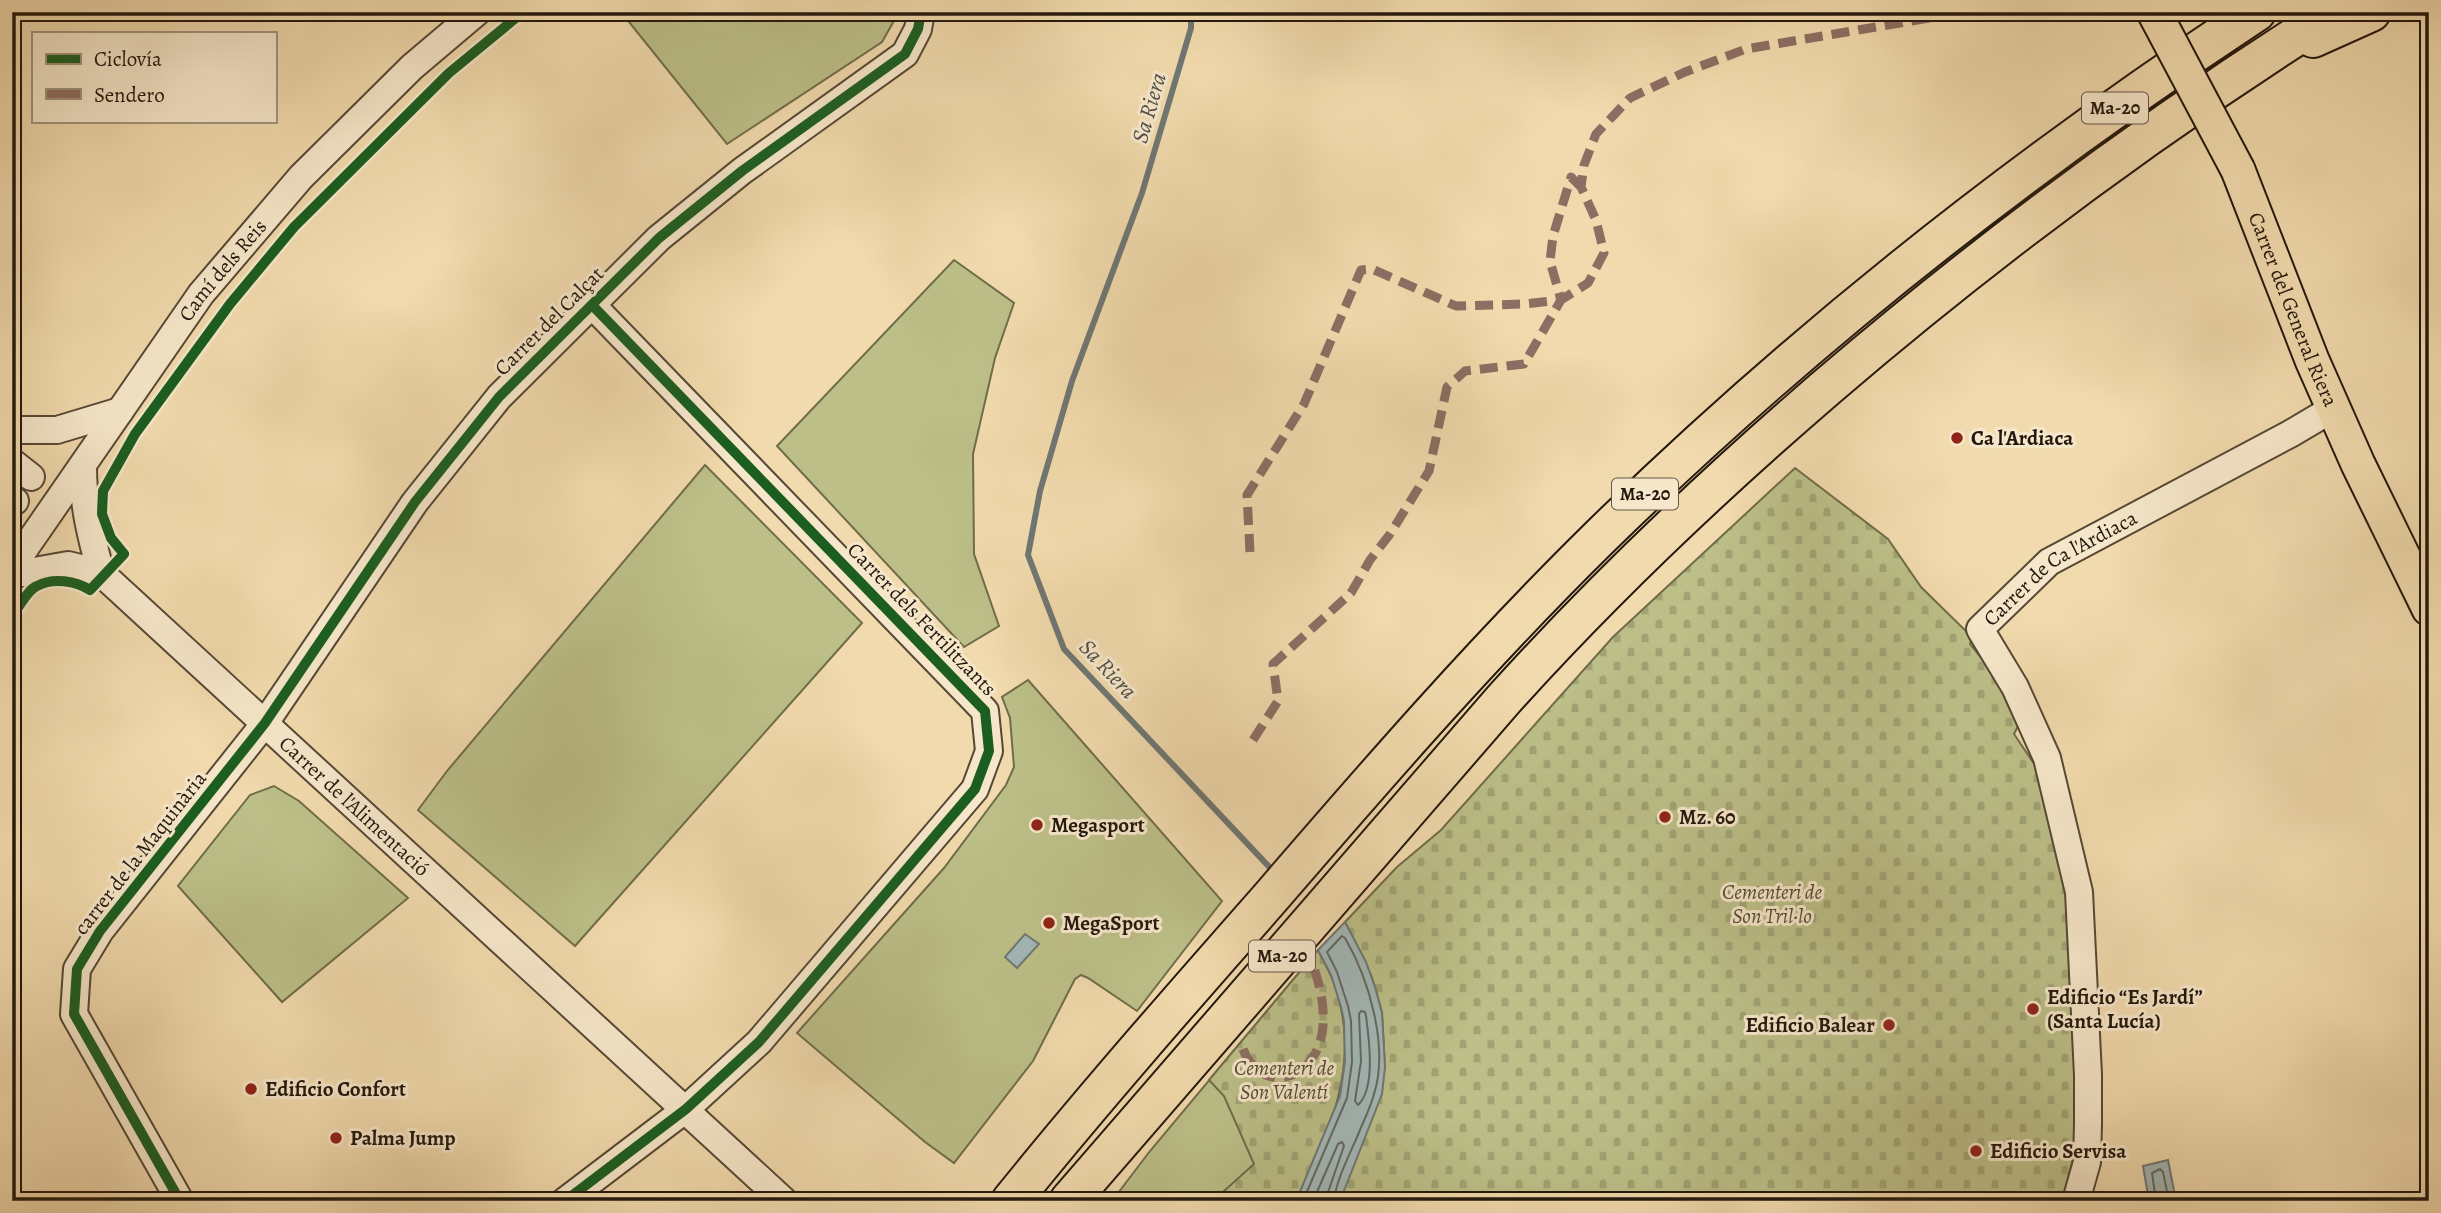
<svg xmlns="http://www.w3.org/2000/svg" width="2441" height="1213" viewBox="0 0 2441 1213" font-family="Alegreya,serif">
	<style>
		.grass { fill: #bcbf88; stroke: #706c4a; stroke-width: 2 }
		.cemetery { fill: url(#cemetery-stones); stroke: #706c4a; stroke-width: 2 }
		.water { fill: #a2b7b7; stroke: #6f7773; stroke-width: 2 }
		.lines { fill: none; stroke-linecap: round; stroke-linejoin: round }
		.shore { stroke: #626862; stroke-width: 2 }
		.stream { stroke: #6f7773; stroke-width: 6 }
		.minor-casing { stroke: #564835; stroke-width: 30 }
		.major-casing { stroke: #23180d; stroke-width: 37 }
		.highway-casing { stroke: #23180d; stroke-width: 42 }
		.minor { stroke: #f6e7ca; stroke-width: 26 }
		.major { stroke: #f1daad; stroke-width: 33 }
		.highway { stroke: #f1daad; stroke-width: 38 }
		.major-bridge-casing { stroke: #23180d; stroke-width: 37; stroke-linecap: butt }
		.major-bridge { stroke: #f1daad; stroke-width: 33 }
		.quiet { stroke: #8d6e63; stroke-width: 9; stroke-dasharray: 18 9; stroke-linecap: butt }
		.cycleway-casing { stroke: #f6e7ca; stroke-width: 15 }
		.cycleway { stroke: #1b5e20; stroke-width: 10 }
		.poi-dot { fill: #8f2418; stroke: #f6e7ca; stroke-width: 2.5 }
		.labels { text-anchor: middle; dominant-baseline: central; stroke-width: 6; stroke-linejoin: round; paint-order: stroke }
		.shield { fill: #f6e7ca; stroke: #625646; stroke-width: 2 }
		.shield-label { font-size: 19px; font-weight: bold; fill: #23180d }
		.street-label { font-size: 21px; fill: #23180d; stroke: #f6e7ca }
		.poi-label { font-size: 21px; font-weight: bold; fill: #23180d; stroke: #f6e7ca; text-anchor: start }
		.park-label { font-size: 21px; font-style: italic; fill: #514a32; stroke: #f6e7ca }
		.water-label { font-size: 23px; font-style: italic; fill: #4f5048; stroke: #f6e7ca }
	</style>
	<defs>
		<pattern id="cemetery-stones" width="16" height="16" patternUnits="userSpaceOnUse" patternTransform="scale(1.75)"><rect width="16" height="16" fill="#bcbf88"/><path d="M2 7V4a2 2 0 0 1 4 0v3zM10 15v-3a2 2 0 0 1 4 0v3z" fill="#a1a374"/></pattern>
	</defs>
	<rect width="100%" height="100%" fill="#f1daad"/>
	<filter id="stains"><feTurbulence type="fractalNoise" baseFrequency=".00286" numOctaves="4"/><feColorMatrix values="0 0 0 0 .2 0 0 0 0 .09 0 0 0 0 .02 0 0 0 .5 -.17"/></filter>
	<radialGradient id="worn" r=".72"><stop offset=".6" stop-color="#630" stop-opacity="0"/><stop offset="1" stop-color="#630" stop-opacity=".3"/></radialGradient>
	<path class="grass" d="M621 12H895V19L882 42 727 144Z
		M954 260 1014 303 995 358 973 454 974 554 999 626 964 647 777 446Z
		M705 465 862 623 575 946 418 810 447 771Z
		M1028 680 1222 901 1137 1011 1088 978 1081 975 1075 979 1033 1061 954 1163 925 1142 797 1033 944 868 1006 785 1014 767 1010 718 1002 697Z
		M274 786 299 801 408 898 282 1002 178 886 250 795Z
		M1318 950 1323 961 1296 1201H1112L1150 1151Z"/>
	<path class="cemetery" d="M1795 468 1888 539 1921 587 1972 637 1970 644 2009 692 2023 716 2014 734 2041 774 2070 892 2077 1132 2073 1159 2062 1201H1340L1385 1067 1382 1013 1375 987 1371 975 1345 922 1397 867 1441 830 1613 637Z
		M1318 950C1324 963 1332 975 1336 989 1361 1067 1329 1132 1296 1201H1213L1254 1164 1224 1096 1209 1080Z"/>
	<path class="water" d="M1345 922 1366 962 1375 987 1382 1013 1385 1067 1382 1094 1340 1201H1296L1340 1096 1345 1061 1344 1021 1341 1007 1331 975 1318 950Z
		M1025 934 1039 944 1017 968 1005 957Z
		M2168 1160 2176 1201H2149L2143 1166Z"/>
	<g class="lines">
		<path class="shore" d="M1361 1011 1365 1012 1366 1016C1369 1039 1376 1088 1358 1105L1355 1101 1361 1061 1359 1014Z
			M1303 1201 1347 1098 1352 1062 1351 1021 1348 1006 1337 972 1327 952 1342 936 1345 938C1369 979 1389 1047 1374 1094 1371 1106 1365 1118 1360 1130 1352 1150 1336 1179 1334 1201
			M1313 1201 1338 1144 1342 1142 1344 1146 1325 1201
			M2156 1201 2152 1173 2160 1169 2163 1172 2169 1201"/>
		<path class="stream" d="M1191 12V28L1142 193 1072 381 1040 491 1028 555 1064 649 1275 873"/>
		<g class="minor-casing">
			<g id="minor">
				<path d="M12 430H57L120 411"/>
				<path d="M12 462 31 477"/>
				<path id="s1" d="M83 467C83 505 91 537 101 573L784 1201"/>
				<path d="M12 499 15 501"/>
				<path id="s2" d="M12 567 201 294 301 177 412 67 477 12"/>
				<path d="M12 575 68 565 101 573"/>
				<path d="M180 1201 74 1014 77 969 100 931 265 723 415 502 499 397 659 238 742 171 905 54 918 29 921 12"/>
				<path d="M565 1201 686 1109 759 1042 975 789 989 751 985 711 593 306"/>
				<path id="s3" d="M2076 1201 2087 1162 2088 1124V1075L2079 892 2047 758 2015 687 1980 629 2049 562 2290 434 2334 408"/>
			</g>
		</g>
		<g class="major-casing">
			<g id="major">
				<path id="s4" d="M2238 170 2312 360 2358 464 2429 609"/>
			</g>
		</g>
		<g class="highway-casing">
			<path id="highway" d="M2313 38 2371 12
				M1011 1201C1095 1097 1183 997 1271 897 1377 774 1483 652 1599 538 1800 341 2021 167 2256 12
				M1069 1201 1504 699C1605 587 1714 484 1828 386 1988 249 2156 124 2334 12"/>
		</g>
		<use href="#minor" class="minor"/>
		<use href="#major" class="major"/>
		<use href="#highway" class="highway"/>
		<g class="major-bridge-casing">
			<path id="major-bridge" d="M2154 12 2238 170"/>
		</g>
		<use href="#major-bridge" class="major-bridge"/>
		<path class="quiet" d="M1250 552 1247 495 1304 404 1361 270 1372 269 1456 306 1524 304 1561 300 1588 283 1604 253 1596 220 1581 187 1584 165 1596 134 1630 98 1685 72 1746 49 1965 12
			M1253 740 1278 701 1273 664 1351 593 1370 560 1390 534 1429 471 1447 387 1465 371 1524 364 1561 300 1550 261 1553 236 1571 177 1581 187
			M1243 1049C1255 1083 1293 1088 1313 1057 1330 1031 1323 995 1314 968"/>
		<g class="cycleway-casing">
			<path id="cycleway" d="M12 616C19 608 27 590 37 586 53 577 76 581 90 590L124 554 111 538 102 514 103 491 135 434 230 304 294 227 449 73 523 12
				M180 1201 74 1014 77 969 100 931 265 723 415 502 499 397 659 238 742 171 905 54 918 29 921 12
				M565 1201 686 1109 759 1042 975 789 989 751 985 711 593 306"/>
		</g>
		<use href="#cycleway" class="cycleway"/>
	</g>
	<g class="poi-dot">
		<circle cx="1957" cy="438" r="7"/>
		<circle cx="1665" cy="817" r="7"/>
		<circle cx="1037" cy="825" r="7"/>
		<circle cx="1049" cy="923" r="7"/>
		<circle cx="2033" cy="1009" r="7"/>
		<circle cx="1889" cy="1025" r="7"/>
		<circle cx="251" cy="1089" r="7"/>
		<circle cx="336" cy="1138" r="7"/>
		<circle cx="1976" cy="1151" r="7"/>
	</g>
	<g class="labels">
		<g class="shield">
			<rect x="2082" y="92.5" width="66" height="31" rx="5"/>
			<rect x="1612" y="478.5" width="66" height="31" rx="5"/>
			<rect x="1249" y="940.5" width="66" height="31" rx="5"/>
		</g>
		<g class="shield-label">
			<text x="2115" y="108">Ma-20</text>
			<text x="1645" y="494">Ma-20</text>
			<text x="1282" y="956">Ma-20</text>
		</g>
		<g class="street-label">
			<text stroke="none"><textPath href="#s2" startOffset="364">Camí dels Reis</textPath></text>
			<text stroke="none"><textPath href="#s4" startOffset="150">Carrer del General Riera</textPath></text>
			<text transform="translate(549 321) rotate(-45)">Carrer del Calçat</text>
			<text stroke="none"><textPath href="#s3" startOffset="696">Carrer de Ca l'Ardiaca</textPath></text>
			<text transform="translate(922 619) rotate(46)">Carrer dels Fertilitzants</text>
			<text stroke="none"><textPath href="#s1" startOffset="452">Carrer de l'Alimentació</textPath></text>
			<text transform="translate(140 853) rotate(-52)">carrer de la Maquinària</text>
		</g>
		<g class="poi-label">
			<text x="1971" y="438">Ca l'Ardiaca</text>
			<text x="1679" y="817">Mz. 60</text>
			<text x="1051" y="825">Megasport</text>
			<text x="1063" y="923">MegaSport</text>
			<text x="2047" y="997">Edificio “Es Jardí”<tspan x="2047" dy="24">(Santa Lucía)</tspan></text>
			<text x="1875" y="1025" text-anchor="end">Edificio Balear</text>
			<text x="265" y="1089">Edificio Confort</text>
			<text x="350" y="1138">Palma Jump</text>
			<text x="1990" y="1151">Edificio Servisa</text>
		</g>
		<g class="park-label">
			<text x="1772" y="892">Cementeri de<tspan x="1772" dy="24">Son Tril·lo</tspan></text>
			<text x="1284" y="1068">Cementeri de<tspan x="1284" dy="24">Son Valentí</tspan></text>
		</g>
		<g class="water-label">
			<text transform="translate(1149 108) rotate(-74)">Sa Riera</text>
			<text transform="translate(1108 669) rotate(47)">Sa Riera</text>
		</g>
	</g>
	<rect width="2441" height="1213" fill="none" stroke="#f1daad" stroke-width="42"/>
	<rect x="14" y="14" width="2413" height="1185" fill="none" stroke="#23180d" stroke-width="3.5"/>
	<rect x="21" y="21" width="2399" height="1171" fill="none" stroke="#23180d" stroke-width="2"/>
	<rect x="32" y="32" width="245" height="91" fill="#f6e7ca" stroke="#a2947e" stroke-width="2"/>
	<rect x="46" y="54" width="35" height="10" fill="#1b5e20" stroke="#a2947e" stroke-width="2"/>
	<text x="94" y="66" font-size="21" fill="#23180d">Ciclovía</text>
	<rect x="46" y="89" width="35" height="10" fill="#8d6e63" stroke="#a2947e" stroke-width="2"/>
	<text x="94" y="102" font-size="21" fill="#23180d">Sendero</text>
	<rect width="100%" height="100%" filter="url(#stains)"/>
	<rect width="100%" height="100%" fill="url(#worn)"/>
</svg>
